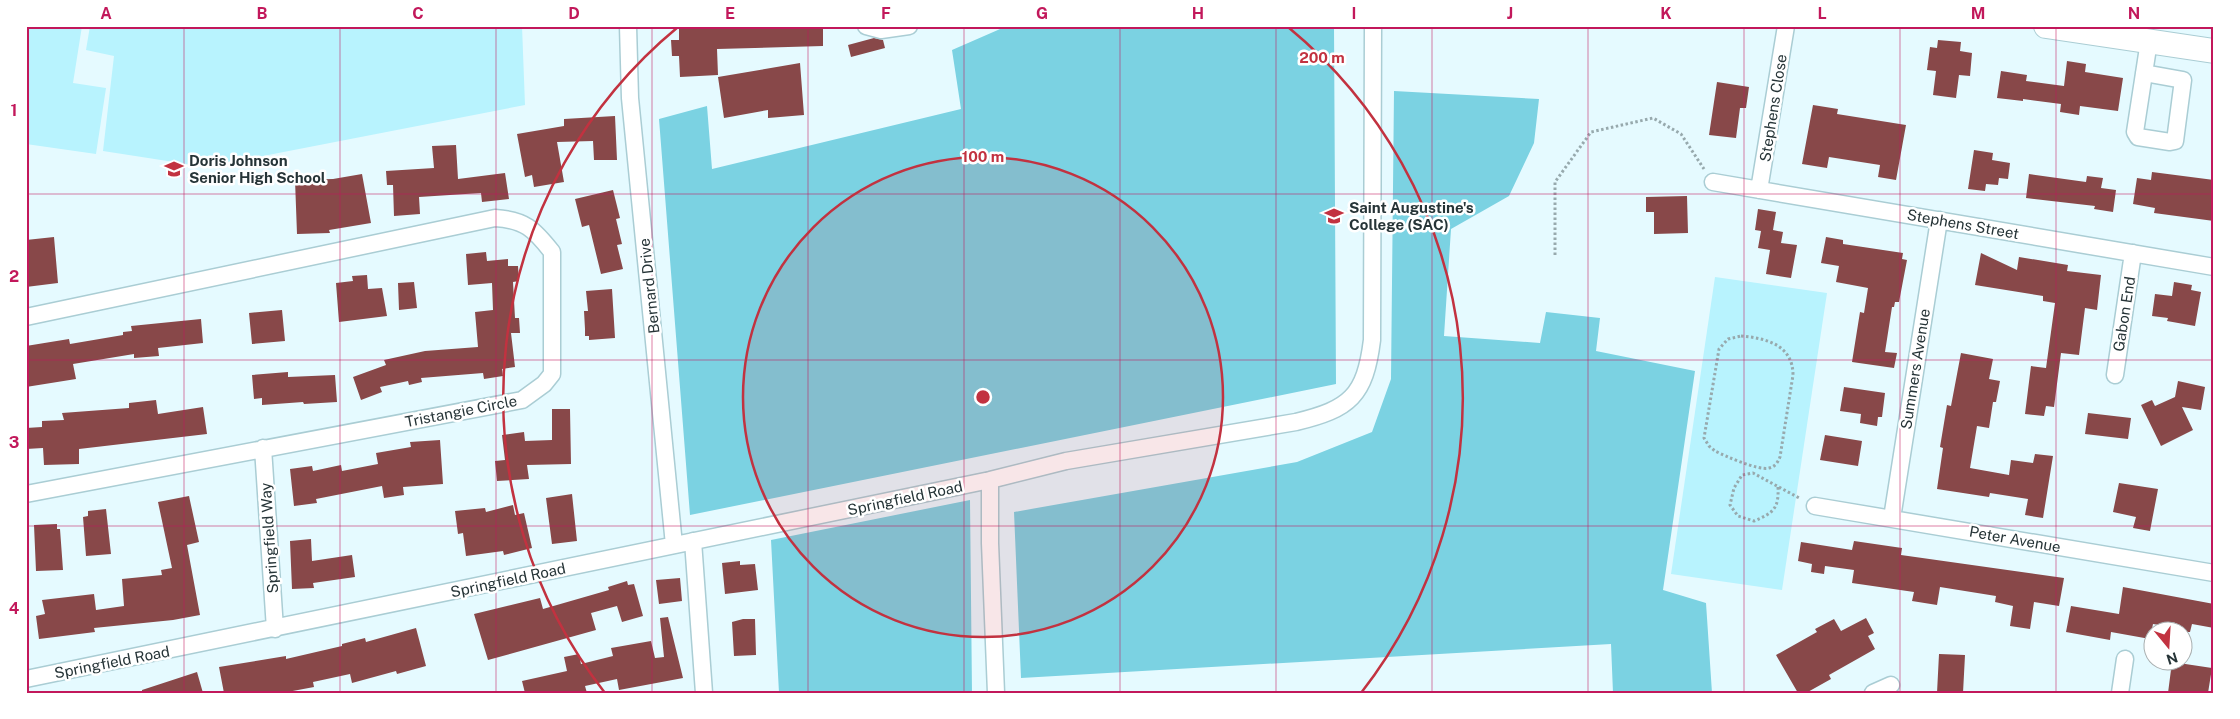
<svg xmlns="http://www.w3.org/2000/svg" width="2240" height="719" viewBox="0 0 2240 719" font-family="'Public Sans',sans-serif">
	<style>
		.green { fill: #b8f3fe }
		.forest { fill: #7bd2e2 }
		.building { fill: #884849 }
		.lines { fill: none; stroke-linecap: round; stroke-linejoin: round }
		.minor-casing { stroke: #aacdd4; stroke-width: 19 }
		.highway-casing { stroke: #aacdd4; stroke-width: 26 }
		.path { stroke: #97a9ad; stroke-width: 3; stroke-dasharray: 2.5 2.5; stroke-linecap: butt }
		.minor { stroke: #fff; stroke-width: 16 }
		.highway { stroke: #fff; stroke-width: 24 }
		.grid { fill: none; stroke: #c2185b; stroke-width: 1; stroke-opacity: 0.55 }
		.ring { fill: none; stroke: #c23240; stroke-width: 2.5 }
		.labels { text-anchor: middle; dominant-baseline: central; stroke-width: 5; stroke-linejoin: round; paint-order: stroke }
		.street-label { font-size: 15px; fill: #263437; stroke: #fff }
		.poi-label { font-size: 15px; font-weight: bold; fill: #263437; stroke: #fff; text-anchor: start }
		.centre { fill: #c23240; stroke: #fff; stroke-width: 2.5 }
		.ring-label { font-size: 15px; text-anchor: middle; font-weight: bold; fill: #c23240; stroke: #fff; stroke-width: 5; stroke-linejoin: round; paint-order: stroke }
		.neatline { fill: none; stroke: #c2185b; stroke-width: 2 }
		.grid-label { font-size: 16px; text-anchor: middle; font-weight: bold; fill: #c2185b }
	</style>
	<rect width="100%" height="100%" fill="#e5faff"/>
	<path class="green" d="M26 26H82L73 83 106 88 96 154 26 144Z
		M90 26H522L525 105 206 167 103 151 114 56 86 50Z
		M1715 277 1827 293 1782 590 1671 574Z"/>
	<path class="forest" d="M1007 26H1334L1336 384 690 515 659 119 707 106 712 169 961 109 952 50Z
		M1394 91 1539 99 1534 143 1509 196 1451 229 1444 336 1540 343 1546 312 1600 318 1596 351 1695 371 1663 590 1706 603 1712 693H1613L1611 644 1021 678 1014 512 1297 462 1372 432 1391 379Z
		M970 500 972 693H779L771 540Z"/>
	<path class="building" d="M679 26H823V46L717 49 718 75 680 77 679 56H672L671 40H679Z
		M874 38 883 40 885 48 851 57 848 45Z
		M1938 40 1961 42 1960 51 1972 53 1970 76 1959 75 1956 98 1933 95 1936 71 1927 70 1930 47 1937 48Z
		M2067 61 2086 64 2085 72 2123 78 2118 111 2080 106 2079 115 2060 112 2061 104 2023 99V101L1997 98 2001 71 2027 75 2026 81 2064 86Z
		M800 63 804 115 768 118V110L724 118 718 77Z
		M1717 82 1749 87 1746 108H1740L1736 138 1709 135Z
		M1813 105 1838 109 1837 114 1906 125 1896 180 1878 177 1880 165 1829 157 1827 168 1802 164Z
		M615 116 617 160H594L593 141 557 142 564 182 534 187 532 175 525 177 517 134 564 126V119Z
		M456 145 458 179 505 173 509 199 482 202 481 193 419 197 420 214 394 216 393 185H387L386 171 434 168 432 146Z
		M1974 150 1993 153 1992 160 2010 163 2008 179 1999 178 1998 185 1986 184 1985 191 1968 189Z
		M2152 172 2214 180V221L2154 213 2155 208 2133 204 2137 178 2151 180Z
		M362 174 371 223 329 230 330 233 297 234 295 180 333 179Z
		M2029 174 2086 182 2087 176 2103 178 2101 188 2116 190 2113 212 2094 209 2095 206 2026 198Z
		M613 190 620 218 616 219 622 244 617 245 623 269 601 274 589 225 582 227 575 199Z
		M1687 196 1688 233 1654 234V212H1646V197Z
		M1758 209 1776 212 1773 230 1783 232 1781 243 1797 245 1791 278 1766 274 1770 250 1758 248 1761 231 1755 230Z
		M54 237 58 283 26 287V240Z
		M1826 237 1843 240V244L1903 253 1902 259 1907 260 1899 302H1895L1894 307H1892L1885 352 1897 353 1894 368 1852 362 1860 312 1864 313 1868 288 1836 282 1839 266 1821 263Z
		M486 252 487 261 508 259V266H518L519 281 513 282 515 318H519L520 333H511L515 367 502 369 503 376 484 379 483 373 421 378 422 382 409 385 408 381 380 387 382 392 361 400 353 377 386 365 384 360 425 351 478 347 475 312 493 310 492 283 468 285 466 254Z
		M1981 253 2017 270 2019 257 2068 265 2067 271 2101 275 2097 310 2085 308 2079 355 2061 353 2054 407 2046 406 2044 416 2025 414 2031 366 2046 368 2055 303 2043 301V296L1975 285Z
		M367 275 368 289 382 288 387 316 339 322 336 283 353 281 352 276Z
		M414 282 417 308 399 310 398 283Z
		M2174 282 2192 285 2191 290 2201 292 2195 326 2167 321 2168 318 2152 316 2155 294 2172 296Z
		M612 289 615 338 589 340V336H585V329L584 311H588L586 291Z
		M282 310 285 341 252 344 249 313Z
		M201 319 203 343 158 348 159 356 134 358V354L73 364 76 379 26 387V346L69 339 70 344 123 335V332L132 331 131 326Z
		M1961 353 1993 359 1989 379 2000 381 1996 402H1993L1989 428 1977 426 1970 468 2009 475 2011 460 2033 463 2035 454 2053 456 2043 518 2025 515 2028 499 1990 493 1989 497 1937 489 1943 448 1940 447 1947 405 1951 406Z
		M288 372V377L335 375 337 402 304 404 303 402 262 405V398L254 399 252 375Z
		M2178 381 2205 387 2201 410 2182 407 2193 430 2161 446 2141 405 2152 400 2155 406 2175 397Z
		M1844 387 1885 393 1882 417H1878L1877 426 1860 423 1861 414 1840 411Z
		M156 400 158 414 203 407 207 434 79 449V464L44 465 43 448 26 449V428L42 427V421L64 420 62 413 129 408V403Z
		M552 409H570L571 464 527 465 529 479 497 481 495 461 505 460 502 435 524 432 525 441 552 440Z
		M2088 413 2131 418 2128 439 2085 434Z
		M1825 435 1862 441 1858 466 1820 460Z
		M440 440 443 484 403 487 404 495 384 498 382 486 316 499 317 503 294 506 290 469 312 466 313 471 341 465 342 471 378 464 376 453 411 447 410 442Z
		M2119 483 2158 489 2150 531 2133 528 2136 517 2113 512Z
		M572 494 577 541 552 544 546 498Z
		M189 496 199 542 187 545 200 615 173 620 94 628 95 632 39 639 36 616 45 614 42 600 94 594 96 610 124 606 122 579 162 575 161 570 172 568 158 502Z
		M513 505 515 515 524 513 532 548 504 555 503 551 466 556 463 533 458 534 455 511 485 508 486 512Z
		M106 509 111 554 86 556 83 517 88 516V511Z
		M57 524V529H60L63 570 36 571 34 525Z
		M311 539 312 561 352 555 355 577 313 583 314 588 292 589 290 541Z
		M1854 541 1902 548 1901 555 2064 578 2059 606 2034 602 2030 629 2010 626 2013 606 1995 602 1996 596 1940 587 1937 605 1912 601 1914 592 1852 583 1854 570 1825 566 1824 574 1811 572 1812 564 1798 561 1801 542 1852 550Z
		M740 561V565L755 564 758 590 725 594 722 563Z
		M680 578 682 601 659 604 656 580Z
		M627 581 628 585 634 584 643 616 622 622 617 606 591 613 596 630 488 660 474 614 540 598 543 609 609 590 608 587Z
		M2123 587 2214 604V628L2192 624 2190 632H2176L2177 628 2153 624 2150 639 2111 632 2110 640 2066 632 2071 606 2119 614Z
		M668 617 683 678 619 690 617 679 585 686 587 693H525L522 681 567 671 564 657 579 654 581 664 613 656 611 648 651 641 655 658 664 657 660 618Z
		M1866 618 1874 633 1868 636 1875 649 1829 675 1831 679 1806 693H1798L1776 655 1817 632 1815 629 1834 619 1841 631Z
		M743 619H755L756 655 734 656 732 622Z
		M416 628 426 666 397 674 396 671 352 683 350 674 313 682 314 687 282 693H224L219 667 286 656V659L342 646V644L365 638 366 642Z
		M1939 654 1965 655 1963 693H1937Z
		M2172 662 2212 668 2208 693H2168Z
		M197 672 203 693H142V690Z"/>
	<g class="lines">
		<g class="minor-casing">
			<path id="minor" d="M628 26 630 98 674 545
				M866 26 881 30 909 26
				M2144 73 2183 80 2175 141 2170 142 2138 137 2135 132 2149 41
				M1713 182 2214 267
				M1759 190 1786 26
				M26 317 495 218C525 220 534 229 552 252V374L544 384 522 400 26 494
				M2115 375 2133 253
				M263 448 275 629
				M990 480V543L996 693
				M1815 506 2214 573
				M1892 518 1939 220
				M693 541 704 693
				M26 679 990 480 1066 461 1296 422C1350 409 1365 396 1372 340L1373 26
				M1873 693 1891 685
				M2120 693 2125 659"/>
		</g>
		<g class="highway-casing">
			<path id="highway" d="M2046 26 2214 51"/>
		</g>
		<path class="path" d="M1555 255V182L1591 132 1653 118 1681 134 1704 169
			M1741 336C1766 338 1793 345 1793 375L1780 457C1778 462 1775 467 1769 468 1759 471 1725 456 1715 451L1709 446 1704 438 1719 349 1728 339Z
			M1778 487C1779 509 1773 513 1754 521L1738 516 1730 505 1734 488 1742 475 1753 473 1801 499"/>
		<use href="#minor" class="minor"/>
		<use href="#highway" class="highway"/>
	</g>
	<path class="grid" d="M184 26V693M340 26V693M496 26V693M652 26V693M808 26V693M964 26V693M1120 26V693M1276 26V693M1432 26V693M1588 26V693M1744 26V693M1900 26V693M2056 26V693M26 194H2214M26 360H2214M26 526H2214"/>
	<circle cx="983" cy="397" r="240" fill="#c23240" fill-opacity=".12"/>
	<g class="ring">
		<circle cx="983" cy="397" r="240"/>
		<path d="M605 693A480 480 0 0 1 678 27M1288 27A480 480 0 0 1 1361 693"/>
	</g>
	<defs>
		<g id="school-bare" transform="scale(1.5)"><path d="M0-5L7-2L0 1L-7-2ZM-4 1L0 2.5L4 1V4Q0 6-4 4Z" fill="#c23240" stroke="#fff" stroke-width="2.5" paint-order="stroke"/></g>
	</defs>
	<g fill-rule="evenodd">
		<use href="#school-bare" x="174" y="169"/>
		<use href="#school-bare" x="1334" y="216"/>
	</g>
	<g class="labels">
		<g class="street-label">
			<text transform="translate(1773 108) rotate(-81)">Stephens Close</text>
			<text transform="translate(1963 224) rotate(10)">Stephens Street</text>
			<text transform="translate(649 286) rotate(-96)">Bernard Drive</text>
			<text transform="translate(2124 314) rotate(-81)">Gabon End</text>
			<text transform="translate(1915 369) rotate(-81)">Summers Avenue</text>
			<text transform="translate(461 411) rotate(-11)">Tristangie Circle</text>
			<text transform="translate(905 498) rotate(-12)">Springfield Road</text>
			<text transform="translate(269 538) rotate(-94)">Springfield Way</text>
			<text transform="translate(2015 539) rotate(10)">Peter Avenue</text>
			<text transform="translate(508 580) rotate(-12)">Springfield Road</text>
			<text transform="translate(112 662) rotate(-11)">Springfield Road</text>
		</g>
		<g class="poi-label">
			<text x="189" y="160">Doris Johnson<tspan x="189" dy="17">Senior High School</tspan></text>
			<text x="1349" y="207">Saint Augustine's<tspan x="1349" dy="17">College (SAC)</tspan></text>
		</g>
	</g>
	<circle cx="983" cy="397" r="8" class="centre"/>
	<g class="ring-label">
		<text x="1322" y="63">200 m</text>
		<text x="983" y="162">100 m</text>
	</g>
	<rect width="2240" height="719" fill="none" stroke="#ffffff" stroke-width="55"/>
	<g transform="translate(2168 646) rotate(162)"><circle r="24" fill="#ffffff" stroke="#a8aeaf"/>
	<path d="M0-4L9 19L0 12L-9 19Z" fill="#c23240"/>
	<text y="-8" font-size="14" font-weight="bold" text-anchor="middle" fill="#263437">N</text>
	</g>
	<rect x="28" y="28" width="2184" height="664" class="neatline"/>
	<g class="grid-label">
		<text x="106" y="19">A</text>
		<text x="262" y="19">B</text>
		<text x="418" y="19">C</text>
		<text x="574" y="19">D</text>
		<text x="730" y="19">E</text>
		<text x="886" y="19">F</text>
		<text x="1042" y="19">G</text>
		<text x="1198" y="19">H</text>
		<text x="1354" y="19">I</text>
		<text x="1510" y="19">J</text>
		<text x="1666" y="19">K</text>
		<text x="1822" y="19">L</text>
		<text x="1978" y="19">M</text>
		<text x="2134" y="19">N</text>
		<text x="14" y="116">1</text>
		<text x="14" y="282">2</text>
		<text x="14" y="448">3</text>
		<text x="14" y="614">4</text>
	</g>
</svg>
